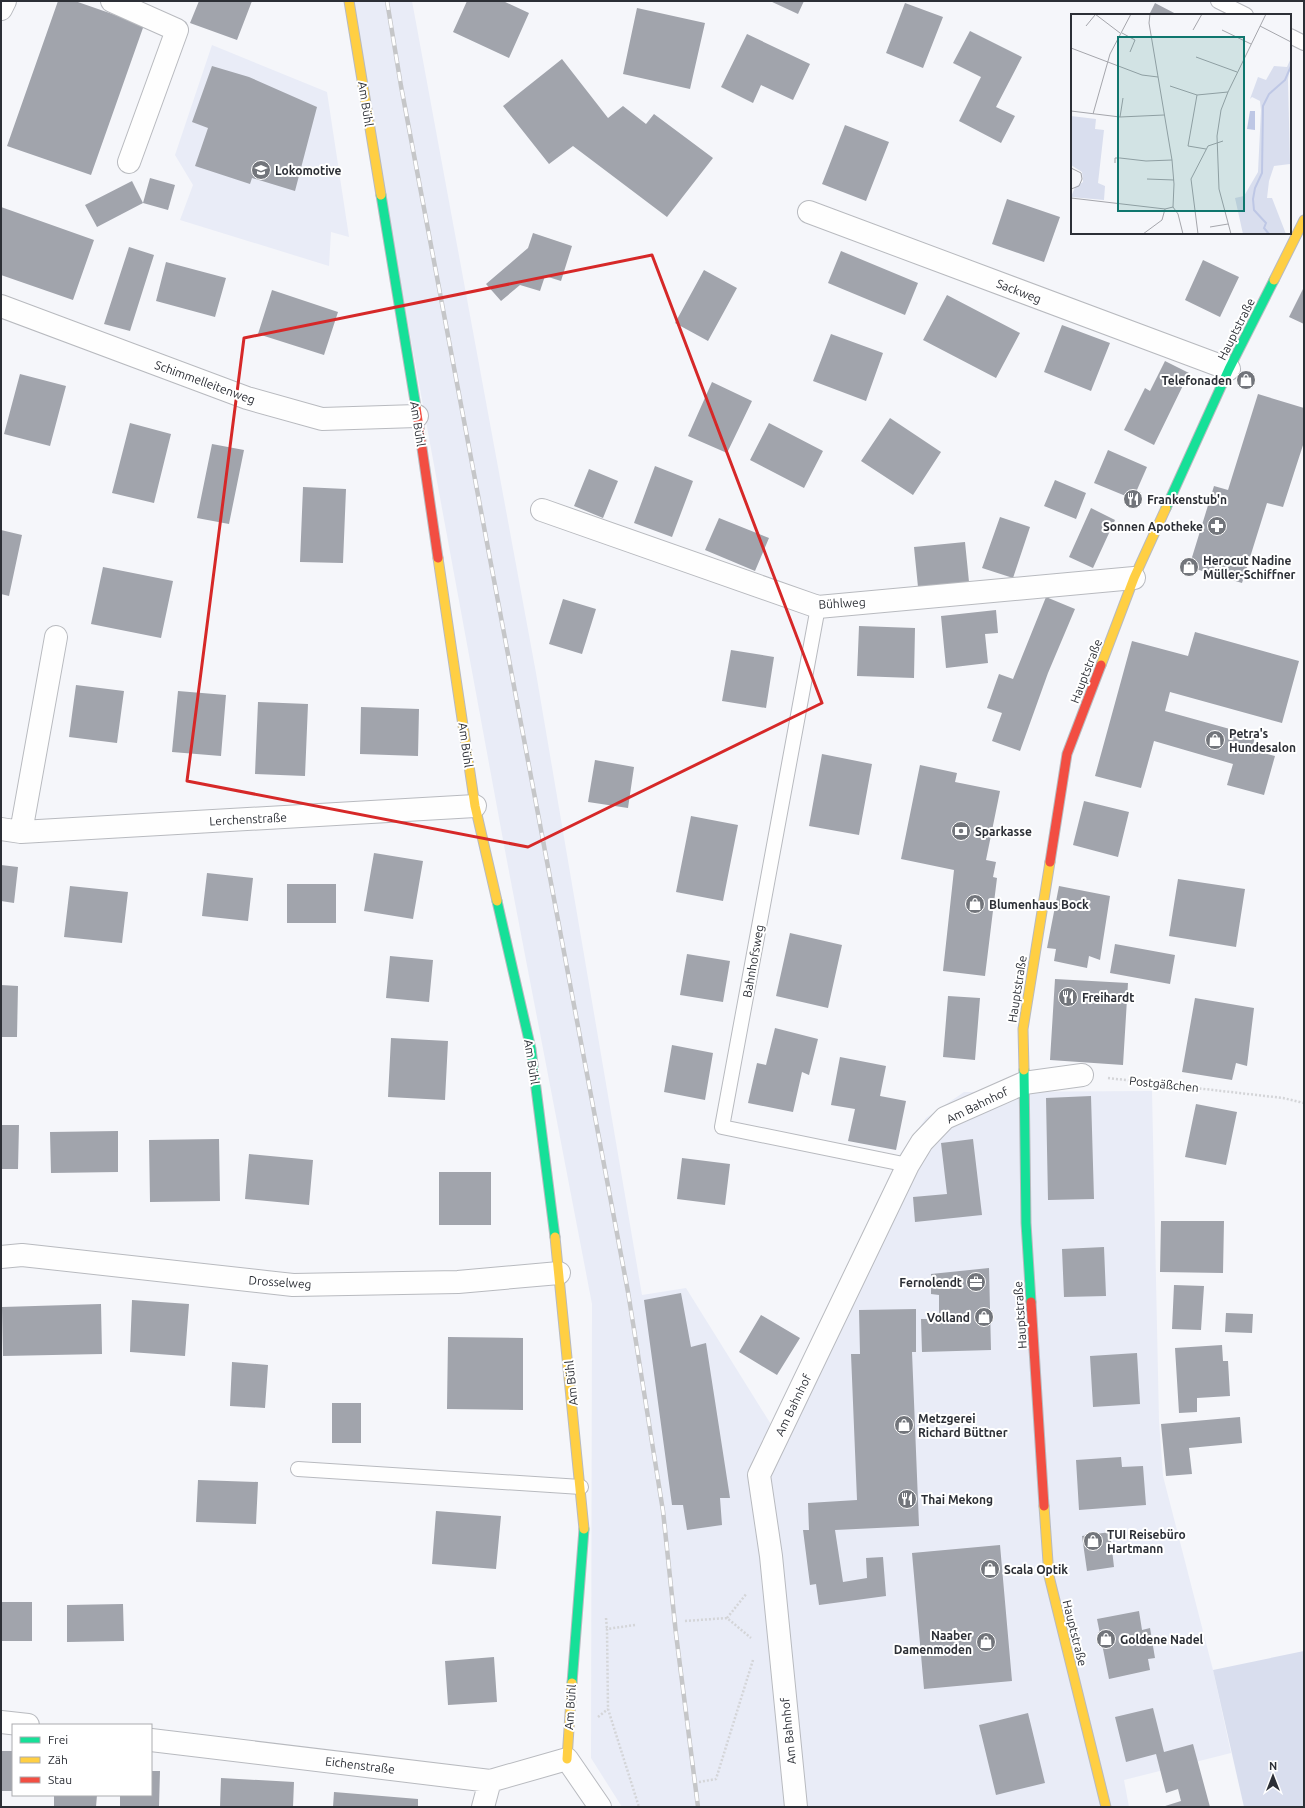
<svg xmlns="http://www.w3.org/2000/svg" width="1305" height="1808" viewBox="0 0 1305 1808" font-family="Ubuntu,sans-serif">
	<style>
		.built { fill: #e9ecf7 }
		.green { fill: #d9deee }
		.building { fill: #a1a4ac }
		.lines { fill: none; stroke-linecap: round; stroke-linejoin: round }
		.lane-casing { stroke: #b8babf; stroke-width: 16 }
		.street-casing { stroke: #b8babf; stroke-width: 24 }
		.fast-casing { stroke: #b8babf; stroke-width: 11 }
		.slow-casing { stroke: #b8babf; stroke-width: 11 }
		.jam-casing { stroke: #b8babf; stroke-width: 11 }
		.path { stroke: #d4d5d8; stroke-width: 2.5; stroke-dasharray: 2 2; stroke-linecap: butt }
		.lane { stroke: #fefefe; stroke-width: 14 }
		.street { stroke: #fefefe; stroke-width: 22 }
		.fast { stroke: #16e098; stroke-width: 9 }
		.slow { stroke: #ffcf43; stroke-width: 9 }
		.jam { stroke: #f24e42; stroke-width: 9 }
		.rail-casing { stroke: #c5c6c8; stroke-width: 4.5 }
		.rail { stroke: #fff; stroke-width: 3; stroke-dasharray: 9; stroke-linecap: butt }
		.marked { fill: none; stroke: #d62828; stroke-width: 3; stroke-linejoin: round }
		.labels { text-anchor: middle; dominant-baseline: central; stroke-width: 4; stroke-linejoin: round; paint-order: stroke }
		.street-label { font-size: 12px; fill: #2c2f36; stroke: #fff }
		.poi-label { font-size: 12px; font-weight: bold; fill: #2c2f36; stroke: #fff; text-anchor: start }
		.inset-river { fill: none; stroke: #bec7e5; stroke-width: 2 }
		.inset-road { fill: none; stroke: #a5a6ac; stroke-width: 1 }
		.view { fill: #0f766e; fill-opacity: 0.15; stroke: #0f766e; stroke-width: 2 }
		.inset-edge { fill: none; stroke: #2c2f36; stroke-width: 2 }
	</style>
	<rect width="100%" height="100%" fill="#f5f6fa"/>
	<path class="built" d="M352 1H412L536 673 642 1295 686 1288 772 1426 900 1154 926 1118 964 1092 1152 1091 1159 1421 1163 1476 1213 1670 1231 1753 1124 1780 1129 1807H622L591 1758 592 1304 506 856 355 36Z
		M212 45 327 92 349 237 331 232 329 266 180 220 193 185 175 155Z"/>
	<path class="green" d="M1304 1651V1807H1244L1213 1670Z"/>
	<path class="building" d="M58 1H75L144 25 91 175 7 146Z
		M199 1H252L237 40 190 23Z
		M467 1H503L529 13 509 58 453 32Z
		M770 1H804L798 14Z
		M905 3 943 17 923 68 886 53Z
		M1155 3 1178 15H1149Z
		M637 8 705 23 690 89 623 74Z
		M970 31 1022 57 996 107 1015 116 1001 143 959 121 981 77 953 63Z
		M747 34 810 64 793 100 761 85 753 103 721 87Z
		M562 59 608 118 623 106 646 124 654 114 713 158 667 217 573 146 549 164 503 106Z
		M212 66 249 77 317 107 295 191 252 178 250 184 195 166 208 128 192 122Z
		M845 125 889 142 866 201 822 184Z
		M150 178 175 185 168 210 143 203 97 227 85 205 132 181 143 203Z
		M1007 199 1060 217 1044 262 992 244Z
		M1 207 94 240 73 300 1 275Z
		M533 233 572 246 561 281 545 276 540 291 520 285 501 301 486 284 528 248Z
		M129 247 154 255 130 331 104 324Z
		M841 251 918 283 905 315 828 283Z
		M1203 260 1239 277 1220 317 1185 300Z
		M166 262 226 278 215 317 156 301Z
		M704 270 737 288 708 341 675 323Z
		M1304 287V324L1289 317Z
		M272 290 338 312 324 355 258 334Z
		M947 295 1020 333 996 378 923 340Z
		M1062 325 1110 343 1091 391 1044 372Z
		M831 334 883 353 866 401 813 381Z
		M1165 361 1189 373 1154 445 1124 430 1145 388 1150 391Z
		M20 374 66 386 50 446 4 434Z
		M712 382 752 401 727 453 688 436Z
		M1258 394 1304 408V442L1283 507 1267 503 1242 583 1189 567 1214 486 1228 490Z
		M890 418 941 452 913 495 861 461Z
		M130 423 171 434 154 503 112 493Z
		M769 423 823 451 804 488 750 460Z
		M212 444 244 450 229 524 197 518Z
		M1108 450 1147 467 1133 499 1094 483Z
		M655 466 693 481 672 537 634 523Z
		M589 469 618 481 603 518 574 506Z
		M1055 480 1086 493 1076 519 1044 506Z
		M303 487 346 489 343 563 300 562Z
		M1091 508 1115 520 1093 568 1069 557Z
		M1000 517 1030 527 1013 578 982 568Z
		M719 518 769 538 755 571 705 550Z
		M1 530 22 535 9 596 1 594Z
		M965 542 969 582 918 587 914 547Z
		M103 567 173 581 161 638 91 624Z
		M1046 597 1075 609 1048 673 1020 751 992 741 1002 713 987 708 999 674 1013 679Z
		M563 599 596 609 582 654 549 644Z
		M996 610 998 633 985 634 988 663 946 668 941 616Z
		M859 626 915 628 914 678 857 676Z
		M1195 632 1299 661 1282 723 1170 692 1165 711 1255 736 1252 750 1275 756 1264 795 1227 785 1233 764 1154 741 1141 788 1095 776 1132 641 1188 656Z
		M731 650 774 657 766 708 722 701Z
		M76 685 124 691 117 743 69 737Z
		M178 691 226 695 221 756 172 752Z
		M258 702 308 704 305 776 255 774Z
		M361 707 419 709 418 756 360 754Z
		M822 754 872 764 859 835 809 826Z
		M595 760 634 767 628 808 588 802Z
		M920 765 957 773 955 782 1000 791 986 860 996 862 993 877 997 878 985 976 943 971 954 870 901 859Z
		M1084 801 1129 812 1118 857 1073 845Z
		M691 816 738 825 723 901 676 892Z
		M374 853 423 861 413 919 364 911Z
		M1 865 18 867 14 903 1 901Z
		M207 873 253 878 248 921 202 916Z
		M1178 879 1245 889 1236 947 1169 936Z
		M287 884H336V923H287Z
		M70 886 128 892 122 943 64 937Z
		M1059 886 1110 896 1100 960 1089 956 1087 968 1054 961 1056 949 1047 948Z
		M790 933 842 945 828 1008 776 996Z
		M1115 944 1175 955 1170 984 1110 973Z
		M687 954 730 961 723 1002 680 995Z
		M390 956 433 960 429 1002 386 998Z
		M1055 979 1128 983 1123 1065 1050 1060Z
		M1 985 18 986 17 1037H1Z
		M948 996 980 998 975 1060 943 1057Z
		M1195 998 1254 1008 1247 1066 1236 1063 1232 1080 1182 1072Z
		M775 1028 818 1039 809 1075 802 1072 793 1112 748 1103 757 1063 766 1065Z
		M391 1038 448 1041 445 1100 388 1097Z
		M672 1045 713 1053 705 1100 664 1092Z
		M840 1057 886 1066 880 1096 906 1101 896 1150 848 1141 855 1109 831 1105Z
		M1091 1096 1094 1199 1048 1200 1046 1098Z
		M1196 1104 1237 1112 1226 1165 1185 1157Z
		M1 1125H19L18 1169H1Z
		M118 1131V1172L51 1173 50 1132Z
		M219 1139 220 1201 150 1202 149 1140Z
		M973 1139 982 1215 915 1222 913 1197 947 1194 941 1143Z
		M249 1154 313 1160 309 1205 245 1199Z
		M682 1158 730 1164 725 1205 677 1199Z
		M439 1172H491V1225H439Z
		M1161 1221H1224L1223 1273 1160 1272Z
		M1104 1247 1106 1296 1064 1297 1062 1249Z
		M989 1268 991 1350 922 1352 921 1319H939V1295L931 1294V1274Z
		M1174 1285 1204 1286 1201 1330 1172 1329Z
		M681 1293 691 1347 706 1343 730 1498H720L722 1525 687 1530 683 1505H672L644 1300Z
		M132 1300 189 1304 185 1356 130 1352Z
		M101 1304 102 1354 3 1356 2 1307Z
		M916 1309V1352H912L919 1526 835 1530 843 1582 867 1578 866 1558 883 1557 886 1596 819 1605 816 1584 810 1585 803 1530H809L808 1503 857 1500 851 1354H860L859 1310Z
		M1226 1313 1253 1314 1252 1333 1225 1332Z
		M761 1315 800 1338 777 1375 739 1352Z
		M448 1337 523 1338V1410L447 1409Z
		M1222 1345 1223 1361H1228L1230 1396 1197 1398V1412L1179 1413 1175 1348Z
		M1137 1353 1140 1404 1093 1407 1090 1356Z
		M232 1362 268 1365 265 1408 230 1406Z
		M332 1403H361V1443H332Z
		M1240 1417 1242 1443 1189 1448 1192 1474 1166 1476 1161 1424Z
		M1121 1457 1122 1467 1143 1466 1146 1505 1079 1510 1076 1460Z
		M198 1480 258 1482 256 1524 196 1522Z
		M436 1511 501 1516 496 1569 432 1564Z
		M1110 1532 1114 1567 1087 1571 1082 1536Z
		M1000 1545 1012 1681 924 1689 912 1553Z
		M1 1602H32V1641H1Z
		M123 1604 124 1641 67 1642V1605Z
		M1139 1611 1142 1630 1150 1628 1155 1658 1148 1659 1150 1670 1109 1679 1097 1619Z
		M494 1657 497 1702 448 1705 445 1661Z
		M1153 1708 1164 1752 1193 1744 1210 1807H1162L1181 1801 1178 1789 1166 1793 1156 1754 1126 1762 1115 1717Z
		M1028 1713 1045 1783 996 1795 979 1725Z
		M1 1751H13V1791H1Z
		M151 1771H160L159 1807H120V1795H151Z
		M221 1778 294 1782 293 1807H220Z
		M334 1792 418 1799V1807H333Z
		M54 1795H97L96 1807H54Z"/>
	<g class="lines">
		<g class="lane-casing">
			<path id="lane" d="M1218 1 1246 15
				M1290 36 1304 43
				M818 607 722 1127 908 1165
				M298 1469 581 1487"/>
		</g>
		<g class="street-casing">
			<path id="street" d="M112 1 177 30 129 162
				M1 9 5 1
				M809 212 1229 369
				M1 306 247 398 322 419 417 416
				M542 510 818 607 1134 578
				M1 829 21 832 475 806
				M21 832 56 637
				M1 1257 22 1255 293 1285 458 1282 559 1273
				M1 1722 28 1725
				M151 1740 490 1781 567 1759 600 1807
				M483 1807 490 1781
				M796 1807 771 1556 759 1475 908 1165 922 1142 945 1118 1024 1083 1082 1075"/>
		</g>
		<g class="fast-casing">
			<path id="fast" d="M381 195 416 407
				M1166 508 1229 369 1274 280
				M497 901 531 1049 555 1237
				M1024 1070 1026 1223 1031 1302
				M572 1683 584 1529"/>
		</g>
		<g class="slow-casing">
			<path id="slow" d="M349 1 381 195
				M1274 280 1304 220
				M438 558 475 806 497 901
				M1101 665 1134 578 1166 508
				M1024 1070 1023 1029 1050 862
				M555 1237 584 1529
				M1044 1506 1049 1576 1106 1807
				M567 1759 572 1683"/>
		</g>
		<g class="jam-casing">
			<path id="jam" d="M416 407 438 558
				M1050 862 1067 754 1101 665
				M1031 1302 1044 1506"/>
		</g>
		<path class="path" d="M1108 1078 1283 1098 1304 1103
			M606 1618 607 1629
			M727 1618 747 1593
			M685 1621 727 1618 751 1638
			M635 1625 607 1629 608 1709 639 1807
			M598 1717 608 1709
			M699 1782 716 1779 753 1660"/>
		<use href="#lane" class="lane"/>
		<use href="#street" class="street"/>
		<use href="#fast" class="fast"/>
		<use href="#slow" class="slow"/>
		<use href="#jam" class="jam"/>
		<g class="rail-casing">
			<path id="rail" d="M387 1 401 86 628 1292 663 1511 676 1634 698 1807"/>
		</g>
		<use href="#rail" class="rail"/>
	</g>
	<path class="marked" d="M652 255 822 703 528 847 187 781 244 338Z"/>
	<defs>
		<g id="school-disc" transform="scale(1)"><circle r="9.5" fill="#72757b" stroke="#fff"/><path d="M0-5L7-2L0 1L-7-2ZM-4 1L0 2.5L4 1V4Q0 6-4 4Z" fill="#fff"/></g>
		<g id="shop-disc" transform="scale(1)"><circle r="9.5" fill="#72757b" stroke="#fff"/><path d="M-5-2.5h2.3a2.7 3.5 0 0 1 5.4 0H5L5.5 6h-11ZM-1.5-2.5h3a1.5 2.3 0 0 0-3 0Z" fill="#fff"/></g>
		<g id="restaurant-disc" transform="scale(1)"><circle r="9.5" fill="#72757b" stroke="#fff"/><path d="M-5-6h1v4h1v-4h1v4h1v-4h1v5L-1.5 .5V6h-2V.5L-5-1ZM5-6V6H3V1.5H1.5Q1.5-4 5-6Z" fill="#fff"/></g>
		<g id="pharmacy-disc" transform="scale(1)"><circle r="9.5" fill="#72757b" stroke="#fff"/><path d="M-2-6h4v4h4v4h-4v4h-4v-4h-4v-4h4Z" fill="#fff"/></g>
		<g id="bank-disc" transform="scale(1)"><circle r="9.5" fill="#72757b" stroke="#fff"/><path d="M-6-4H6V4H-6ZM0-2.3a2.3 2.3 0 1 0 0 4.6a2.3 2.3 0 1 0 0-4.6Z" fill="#fff"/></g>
		<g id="office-disc" transform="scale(1)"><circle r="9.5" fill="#72757b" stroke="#fff"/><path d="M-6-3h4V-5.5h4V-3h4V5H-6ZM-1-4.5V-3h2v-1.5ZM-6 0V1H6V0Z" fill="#fff"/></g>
	</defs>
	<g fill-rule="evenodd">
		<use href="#school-disc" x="261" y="170"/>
		<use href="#shop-disc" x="1246" y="380"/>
		<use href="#restaurant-disc" x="1133" y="499"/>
		<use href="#pharmacy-disc" x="1217" y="526"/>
		<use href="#shop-disc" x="1189" y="567"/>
		<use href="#shop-disc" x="1215" y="740"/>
		<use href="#bank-disc" x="961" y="831"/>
		<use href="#shop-disc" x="975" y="904"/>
		<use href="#restaurant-disc" x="1068" y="997"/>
		<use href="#office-disc" x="976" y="1282"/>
		<use href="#shop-disc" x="984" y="1317"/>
		<use href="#shop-disc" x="904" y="1425"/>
		<use href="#restaurant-disc" x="907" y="1499"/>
		<use href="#shop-disc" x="1093" y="1541"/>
		<use href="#shop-disc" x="990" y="1569"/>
		<use href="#shop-disc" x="1106" y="1639"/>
		<use href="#shop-disc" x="986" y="1642"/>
	</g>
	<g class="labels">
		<g class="street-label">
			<text transform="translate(366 104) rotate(81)">Am Bühl</text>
			<text transform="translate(1019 291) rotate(21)">Sackweg</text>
			<text transform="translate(1236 329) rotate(-63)">Hauptstraße</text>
			<text transform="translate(205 382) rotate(20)">Schimmelleitenweg</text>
			<text transform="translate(418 424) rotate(81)">Am Bühl</text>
			<text transform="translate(842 603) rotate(-3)">Bühlweg</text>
			<text transform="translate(1086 671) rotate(-69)">Hauptstraße</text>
			<text transform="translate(466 745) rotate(82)">Am Bühl</text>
			<text transform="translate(248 819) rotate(-3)">Lerchenstraße</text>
			<text transform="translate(753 961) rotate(-80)">Bahnhofsweg</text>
			<text transform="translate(1017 989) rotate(-81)">Hauptstraße</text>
			<text transform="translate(532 1062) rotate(81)">Am Bühl</text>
			<text transform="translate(1164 1084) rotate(6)">Postgäßchen</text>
			<text transform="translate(977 1105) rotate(-26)">Am Bahnhof</text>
			<text transform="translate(280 1282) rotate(4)">Drosselweg</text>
			<text transform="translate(1020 1315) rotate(-94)">Hauptstraße</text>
			<text transform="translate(571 1383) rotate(-96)">Am Bühl</text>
			<text transform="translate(793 1405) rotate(-64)">Am Bahnhof</text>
			<text transform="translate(1075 1633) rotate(76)">Hauptstraße</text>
			<text transform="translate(570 1707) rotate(-86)">Am Bühl</text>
			<text transform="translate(788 1731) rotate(-96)">Am Bahnhof</text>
			<text transform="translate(360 1765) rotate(7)">Eichenstraße</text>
		</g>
		<g class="poi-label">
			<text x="275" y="170">Lokomotive</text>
			<text x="1232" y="380" text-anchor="end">Telefonaden</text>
			<text x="1147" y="499">Frankenstub'n</text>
			<text x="1203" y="526" text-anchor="end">Sonnen Apotheke</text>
			<text x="1203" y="560">Herocut Nadine<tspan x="1203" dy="14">Müller-Schiffner</tspan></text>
			<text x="1229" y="733">Petra's<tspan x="1229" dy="14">Hundesalon</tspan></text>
			<text x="975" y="831">Sparkasse</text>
			<text x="989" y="904">Blumenhaus Bock</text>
			<text x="1082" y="997">Freihardt</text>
			<text x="962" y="1282" text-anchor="end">Fernolendt</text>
			<text x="970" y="1317" text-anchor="end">Volland</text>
			<text x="918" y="1418">Metzgerei<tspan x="918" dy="14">Richard Büttner</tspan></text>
			<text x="921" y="1499">Thai Mekong</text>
			<text x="1107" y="1534">TUI Reisebüro<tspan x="1107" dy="14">Hartmann</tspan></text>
			<text x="1004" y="1569">Scala Optik</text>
			<text x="972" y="1635" text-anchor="end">Naaber<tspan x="972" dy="14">Damenmoden</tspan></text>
			<text x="1120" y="1639">Goldene Nadel</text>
		</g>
	</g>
	<g transform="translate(1071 14)">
		<rect width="220" height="220" fill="#f5f6fa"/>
		<path d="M220 44 217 66 219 150 203 152 198 167 196 184H201L215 220H172L164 184 173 182 187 158 190 96 189 87 181 83 179 85 187 63 195 66 203 52 216 53ZM0 102 25 105 24 115 33 116 27 169 34 172 33 186 0 183 4 173 12 168 11 158 0 151Z" fill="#d9deee"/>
		<path d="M179 97H184V116L176 115Z" fill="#bec7e5"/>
		<path class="inset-river" d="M198 220 193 214 195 209 183 196 182 185 184 174 191 159 192 92 198 80 214 66 220 52"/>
		<path class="inset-road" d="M24 0 49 19M79 0 78 9 101 146 103 170 102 193M15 12 24 1M189 12 220 28M122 16 131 0M151 16 180 30M51 19 64 26 59 38M0 34 71 61 87 63M125 43 166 58M99 72 126 81 157 78M126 81 117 132 135 135M0 97 49 103 93 101M22 100 39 40 60 0M49 103 52 84M44 149V144H49L75 147 101 146M0 154 10 159 11 165 8 172 0 175M76 165 103 166M0 184 94 195 102 193M102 193 107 200 112 220M139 213 157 210M72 220 91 206 94 195M127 220 120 165 137 132 152 127M160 220 148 175 146 122 150 96 157 78 195 0"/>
		<path class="view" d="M47 23H173V197H47Z"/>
		<rect width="220" height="220" class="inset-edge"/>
	</g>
	<rect width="1305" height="1808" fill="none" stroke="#2c2f36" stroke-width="4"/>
	<rect x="12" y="1724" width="140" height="72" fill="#ffffff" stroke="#abacaf"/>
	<rect x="20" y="1737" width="20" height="6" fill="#16e098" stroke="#abacaf"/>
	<text x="48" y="1744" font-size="12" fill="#2c2f36">Frei</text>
	<rect x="20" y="1757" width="20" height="6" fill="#ffcf43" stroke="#abacaf"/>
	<text x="48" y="1764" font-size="12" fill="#2c2f36">Zäh</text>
	<rect x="20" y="1777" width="20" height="6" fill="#f24e42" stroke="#abacaf"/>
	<text x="48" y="1784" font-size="12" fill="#2c2f36">Stau</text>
	<g transform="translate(1273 1776)" stroke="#ffffff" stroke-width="3" paint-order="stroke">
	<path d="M0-3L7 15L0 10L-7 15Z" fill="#2c2f36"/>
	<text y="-6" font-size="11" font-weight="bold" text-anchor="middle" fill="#2c2f36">N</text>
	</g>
</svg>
